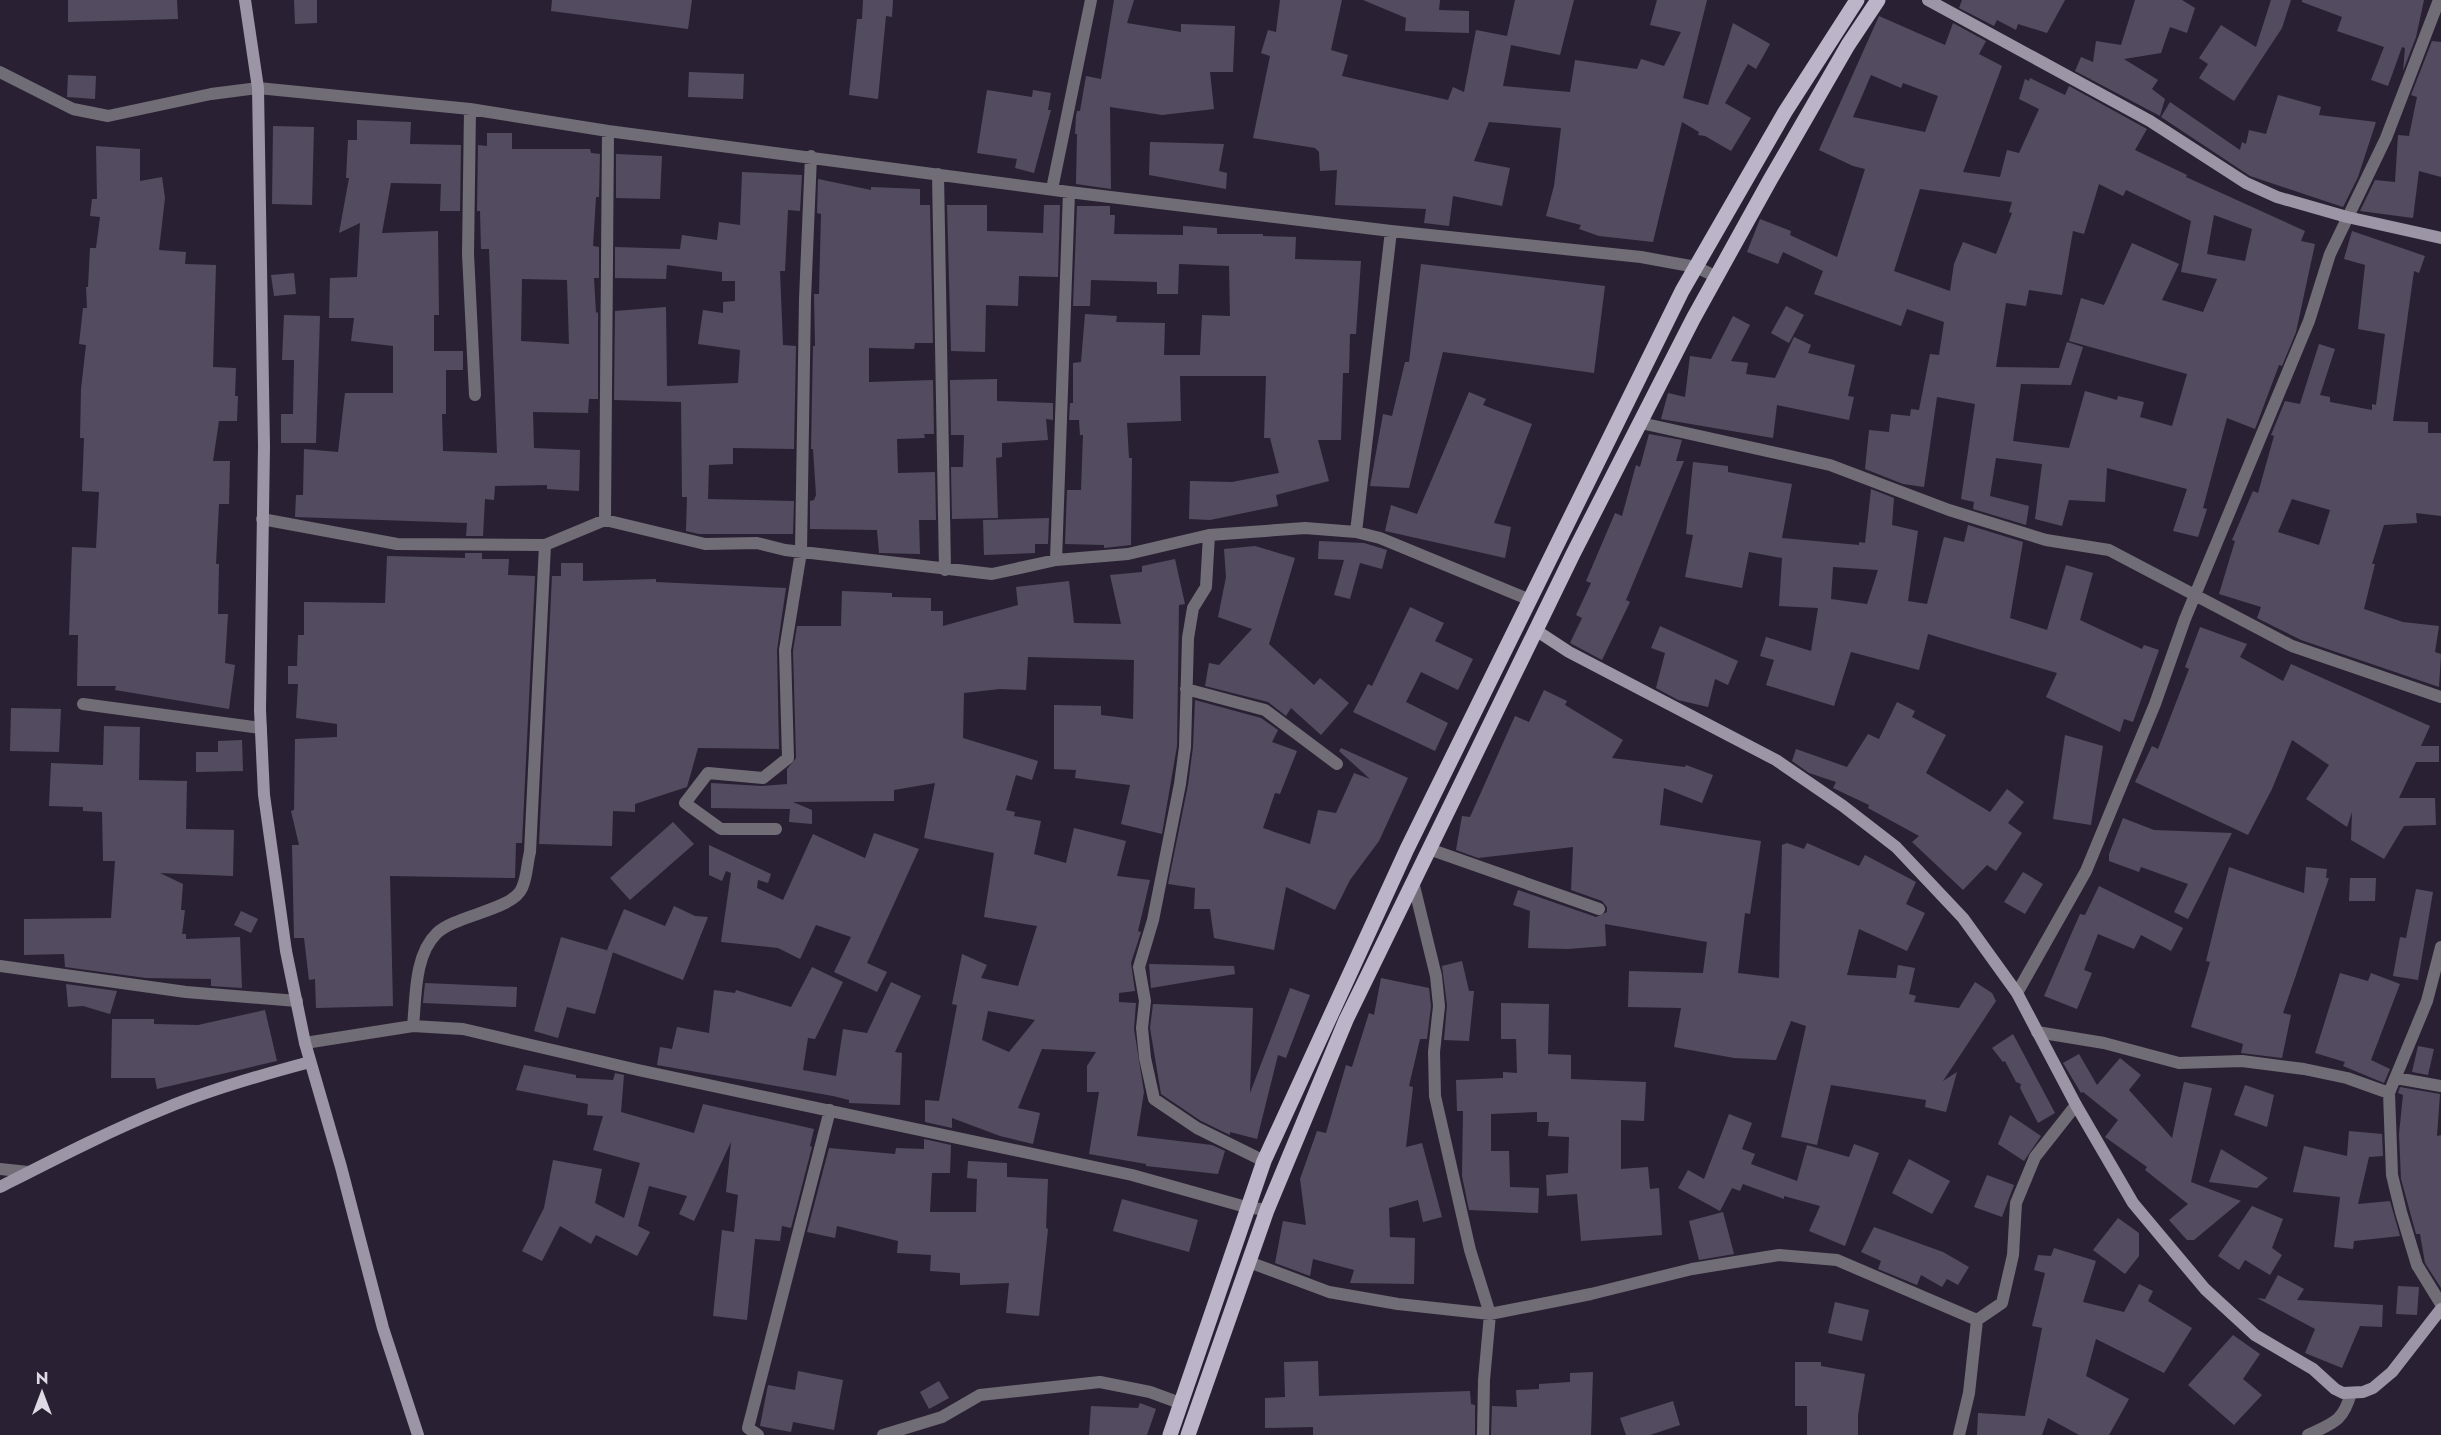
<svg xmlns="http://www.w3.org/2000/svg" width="2441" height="1435" viewBox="0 0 2441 1435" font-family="Jost,sans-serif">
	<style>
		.building { fill: #534c60; fill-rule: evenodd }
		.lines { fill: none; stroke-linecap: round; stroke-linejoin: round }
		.lane { stroke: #706d76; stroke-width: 12 }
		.street { stroke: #706d76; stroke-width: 12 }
		.secondary { stroke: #9b95a5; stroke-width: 12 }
		.primary { stroke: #bcb5c9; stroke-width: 15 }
	</style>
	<rect width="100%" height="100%" fill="#292133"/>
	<path class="building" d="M68 0H177L178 19 68 22Z
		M294 0H317V23L295 24Z
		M552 0H692L688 29 551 11Z
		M863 0H893L892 17 886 16 878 99 849 95 857 19H862Z
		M1114 0H1134L1127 23 1181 32V24L1235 26 1233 72H1210L1214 109 1162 115 1110 107 1111 189 1076 184 1077 134H1075L1076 116 1077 111H1080L1086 76 1101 79Z
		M1280 0H1342L1331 50 1348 55 1342 76 1448 100 1453 87 1464 92 1476 30 1507 36 1515 0H1574L1560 55 1511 45 1503 86 1570 92 1575 60 1637 69 1641 59 1664 66 1681 32 1650 25 1657 0H1707L1683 98 1708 105 1733 23 1770 44 1756 69 1748 64 1725 103 1751 118 1731 151 1705 136 1698 135 1699 132 1682 122 1653 242 1599 236 1579 229 1581 225 1546 216 1554 186 1561 128 1489 122 1474 161 1510 168 1502 206 1453 196 1449 226 1424 223 1426 209 1335 205 1337 170 1320 171 1319 152 1315 148 1253 138 1270 56 1261 53 1268 30 1276 32Z
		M1363 0H1440L1439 10 1469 11V33L1405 31 1406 18Z
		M1962 0H2065L2047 33 2018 24 2016 30 1997 20 1994 26 1959 8Z
		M2135 0H2182L2195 8 2187 33 2170 27 2161 53 2124 59 2158 80 2152 89 2165 99 2160 116 2075 71 2081 57 2093 62 2096 41 2121 45Z
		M2271 0H2291L2282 28 2234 101 2199 78 2208 64 2199 58 2221 25 2256 47Z
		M2302 0H2424L2416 37 2403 71 2405 48 2402 47 2388 86 2371 80 2384 47 2337 31 2342 17 2302 2Z
		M1879 16 1945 45 1953 23 1986 41 1979 54 2002 66 1963 172 2000 177 2007 150 2019 153 2039 109 2019 99 2025 79 2029 81 2030 78 2065 95 2069 86 2147 129 2135 150 2187 175 2186 177 2305 231 2301 241 2315 244 2296 332 2282 366 2279 365 2255 429 2227 418 2203 508 2207 509 2198 537 2173 531 2187 489 2107 468 2105 502 2069 500 2062 526 2035 519 2042 464 1996 458 1990 496 2029 506 2026 525 1973 509 1974 502 1961 499 1975 404 1937 397 1924 487 1903 484 1865 469 1869 430 1889 432 1891 414 1910 416 1911 409 1919 410 1930 354 1939 355 1944 322 1907 309 1901 326 1814 294 1823 271 1783 252 1778 264 1747 252 1760 219 1791 231 1790 235 1837 257 1865 169 1853 166 1819 150ZM1871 75 1901 88 1903 83 1938 96 1925 132 1853 117ZM2099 184 2123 196 2126 190 2191 221 2181 272 2217 279 2203 312 2162 300 2179 264 2132 243 2104 305 2081 298 2069 341 2187 374 2172 426 2140 417 2144 402 2118 396 2117 400 2085 391 2069 448 2013 441 2021 384 2071 385 2083 347 2067 342 2059 368 1996 367 2006 303 2026 306 2029 290 2062 295 2073 231 2084 234ZM1920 189 2012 202 2009 212 2012 213 1996 254 1963 242 1954 264 1950 291 1894 271ZM2214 215 2252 229 2245 261 2207 254Z
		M2432 41 2441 42V177L2419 171 2413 218 2360 211 2375 180 2395 182 2398 135 2409 136 2417 97 2411 95Z
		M689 72 744 74 743 99 688 97Z
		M68 75 96 76 95 99 67 97Z
		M987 90 1032 97 1033 90 1051 93 1048 110H1051L1034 173 1015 168 1017 159 977 153Z
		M2278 95 2321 107 2319 115 2376 122 2358 177 2343 207 2250 176 2161 117 2170 102 2240 150 2242 142 2246 144 2249 130 2266 134Z
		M357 120 411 122 410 144 461 145 460 211H440L441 184 391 183 382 233 438 231 439 315H434V351H463V370H446V414H442L443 451 497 453 489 249H481L480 211H477L478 145 487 146V133H512V149H590L591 153 600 154 599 197H596L593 246 599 247V278H594L596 313 598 312V399H589L588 413 533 412 534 448 580 450 579 491 547 489V485L495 486 494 500 485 499 483 536H466L467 523 295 517 296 495H303L304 449 338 452 345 393H393V346L351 341 354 318H329L330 278 357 277 360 223 339 233 349 178H346L348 140H357ZM522 279 567 280 569 344 521 341Z
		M273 126 314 127 312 205 272 204Z
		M1150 142 1224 144 1219 171 1227 173 1226 189 1149 175Z
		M96 146 140 149V181L162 177 165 198 159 250 186 252 185 264 216 265 213 367 236 368 235 396H238L237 421H219L213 461H230L229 504H219L216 564H219L218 614H228L225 663 235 665 229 709 115 690 116 686H77L78 635H69L72 547 96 548 99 492 82 491 84 438H80L81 389 86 345 79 344 83 308H87L86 287H88L90 248H96L100 217 90 216 92 199H97Z
		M616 154 662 156 660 199 616 198Z
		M742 172 802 175 800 211 788 210 785 271H780L783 345 796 346 794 449 733 448V464L709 465 708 499 794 501 793 534H699L686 531 687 497H682L681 402 614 400 615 311 666 307 667 386 738 383 740 350 698 344 703 310 723 313V302L735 301V281H722V272L667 265 666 279 615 278V247L680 249 682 235 717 240 719 222 740 225Z
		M818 179 871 190V187L920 189V205H930L933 343H915L914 349 869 348V382L933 380 934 434H924L925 438 897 439 898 473 935 472 936 520H919L920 554 879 553 877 530 810 529V501L814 500 816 495 813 449H811L813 346H815L814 294H819L821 214 817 213Z
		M947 205H987V231L1043 233 1044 205H1060L1058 277 1019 276 1018 306 986 305 985 352 951 351Z
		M1077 206H1110V215H1115L1114 234 1183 235V226L1217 228V234H1263V236L1296 237 1295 259 1361 261 1356 334H1350L1349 373H1343L1341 440H1318L1329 481 1276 495 1278 506 1210 520 1189 519 1190 481 1232 482 1279 473 1270 438H1264L1266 376H1180L1181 421 1127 423 1129 458H1132L1131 545 1104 548V545L1065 544 1067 490H1081L1083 435H1080L1079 420H1069L1070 403H1073V363L1081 362 1085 314 1117 316 1116 322 1165 323 1164 355H1200L1202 315 1230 316 1229 266 1179 264 1178 294H1157V282L1091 280 1090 306H1073Z
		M2352 231 2425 256 2419 273 2414 271 2393 421 2428 422V433H2441V516L2416 513 2417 523 2384 525 2372 564H2375L2364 609 2403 622 2439 626 2435 652 2441 654 2439 687 2301 640 2257 618 2261 607 2219 594 2235 541 2232 540 2253 491 2258 493 2274 436 2271 435 2285 401 2300 404 2319 344 2335 349 2320 395 2330 397V402L2372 410V404L2376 405 2385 334 2358 329 2365 265 2344 259ZM2292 499 2330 510 2319 545 2278 532Z
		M1421 264 1605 286 1594 373 1443 352 1409 488 1370 486 1383 414 1392 416 1405 362H1409Z
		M294 273 296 294 274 296 271 275Z
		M1786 306 1804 315 1789 343 1771 333Z
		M284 315 320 316 316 443H281V414H293L294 360H282Z
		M1733 316 1750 325 1731 361 1748 363 1746 374 1775 378 1794 337 1811 345 1808 353 1855 365 1848 396 1854 397 1849 420 1777 405 1773 438 1661 419 1668 393 1685 397 1690 356 1711 359Z
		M997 379V401L1053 403V420L1046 419 1048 440 1002 443V457L996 458 998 518 952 519 951 467H963L964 435H951L950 380Z
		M1469 392 1486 399 1483 405 1532 424 1494 523 1511 527 1505 558 1385 531 1391 505 1417 514Z
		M1649 434 1682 440 1676 461H1684L1626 600 1630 602 1602 660 1570 643 1582 618 1576 615 1591 583 1586 581 1615 513 1622 516 1636 465 1640 467Z
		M1693 462 1728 466V472L1792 484 1782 538 1859 545V542L1865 543 1871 489 1894 498 1892 525 1918 531 1908 601 1927 604 1944 537 1964 542 1968 525 2023 542 2010 618 2047 630 2066 565 2093 573 2080 620 2142 649 2144 645 2159 650 2133 722 2124 719 2120 732 2046 697 2057 673 1928 634 1919 670 1851 652 1834 706 1766 685 1774 660 1760 656 1766 637 1811 651 1818 608 1779 606 1782 558 1749 552 1742 588 1685 577 1693 535 1686 534ZM1833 567 1878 570 1867 604 1831 599Z
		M1049 518 1048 544H1035V553L984 555 983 520Z
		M1319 541 1364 543 1387 550 1382 569 1360 563 1350 599 1334 595 1344 560 1318 559Z
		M1255 546 1295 558 1269 644 1314 685 1320 678 1349 703 1321 735 1291 708 1286 716 1268 702 1205 686 1209 663 1219 665 1252 629 1218 617 1226 577 1224 549Z
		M465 553H482V559H509L508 575 535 576 522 843H516L515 878 390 876 393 1006 316 1008 315 979 309 980 304 938H294L292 845H299L291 811 294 810 295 739 337 737V724L296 718 298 684H288V666H297L298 635H304V602L385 603 387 556 465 558Z
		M1175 559 1185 604 1179 605 1177 746 1162 834 1121 824 1130 785 1075 778 1076 770 1054 769V705L1101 706V715L1133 719 1134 660 1028 657 1026 690 1000 689 964 693 963 738 1038 761 1032 780 1016 775 1006 810 1015 812 1014 816 1041 821 1034 854 1066 863 1074 828 1126 841 1117 876 1150 880 1138 931 1141 932 1131 963 1135 991 1119 993V1002L1136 1003 1134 1029 1144 1092 1137 1136 1212 1145 1225 1151 1218 1174 1146 1166V1164L1089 1154 1099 1092H1087V1066L1096 1052 1042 1049 1018 1108 1040 1113 1033 1144 1000 1136 952 1118V1128L925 1122V1100L939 1101 957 1005 952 1004 962 954 987 965 981 978 1018 986 1037 926 984 917 994 853 924 838 935 783 894 790V801L793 802 812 810V824L789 822 790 809 711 808V783L762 786 787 784V769L796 758 793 651 797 626H841L842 591 892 593V597L931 598V611H943V626L1018 605 1016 587 1069 581 1074 623 1121 624 1110 575 1142 572V566ZM988 1011 1035 1020 1009 1052 982 1040Z
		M561 563H583V581L656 579V582L786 588 777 650 779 749 698 748 687 787 635 804V812L613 811 612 846 539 844 552 576H561Z
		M1410 607 1444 623 1435 641 1473 659 1458 690 1421 672 1406 702 1448 723 1435 751 1353 712 1368 684 1372 686Z
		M1660 626 1738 661 1728 685 1715 679 1708 707 1678 700 1656 688 1665 653 1651 648Z
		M2200 627 2247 644 2240 657 2283 681 2291 664 2430 726 2421 746H2439V762H2416L2399 798H2435L2436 825 2404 826 2384 859 2351 840 2352 812 2347 827 2306 799 2329 765 2292 740 2272 789 2248 835 2135 782 2152 746 2158 749 2189 669 2185 667Z
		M1544 690 1567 701 1565 705 1623 740 1612 758 1685 767 1686 765 1713 775 1702 803 1664 788 1660 825 1761 841 1750 914 1745 913 1738 973 1779 978 1782 845 1787 843 1804 849 1807 843 1859 866 1865 855 1916 882 1906 904 1925 913 1907 951 1859 929 1847 975 1896 978 1898 965 1915 968 1909 994 1916 996 1914 1002 1959 1008 1975 982 1992 993 1996 1001 1943 1081 1957 1072 1946 1112 1925 1107 1926 1100 1831 1085 1817 1145 1781 1137 1806 1026 1791 1021 1776 1060 1734 1058 1674 1047 1681 1008 1628 1007 1629 971 1703 973 1707 942 1605 924 1606 946 1568 949 1528 948 1530 911 1513 905 1518 890 1596 917 1607 912V907L1602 901 1571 890 1573 847 1478 858 1456 850 1462 816 1470 817 1515 716 1529 722Z
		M1195 700 1261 718 1278 730 1272 742 1297 751 1280 794 1275 793 1263 828 1310 844 1318 810 1336 813 1354 773 1370 779 1339 751 1341 748 1408 778 1379 841 1350 880 1335 910 1286 887 1274 950 1214 938 1210 909H1194L1195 888 1168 884 1188 785 1193 747Z
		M1897 702 1915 711 1912 717 1946 735 1926 773 1990 812 2007 789 2024 802 2008 823 2022 833 1996 871 1987 865 1963 890 1912 842 1919 836 1868 808 1869 805 1833 788 1836 782 1809 773 1792 761 1796 749 1847 767 1868 734 1879 739Z
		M11 708 61 709 59 752 10 751Z
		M104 726 140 727 139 780 187 781 186 829 234 830 233 876 160 873 183 884 181 910H185L182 934H186V939L240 937 242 988 211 986V979L146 978 65 967 64 954 24 955V919L111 918 115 861H103L102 812 83 811V807L49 806 51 763 103 765Z
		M2065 735 2103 746 2091 825 2053 819Z
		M242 740 243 771 196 772V752H218V741Z
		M2123 818 2154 830 2232 833 2188 919 2174 912 2188 884 2141 867 2139 872 2109 861V854Z
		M673 822 694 844 630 900 610 878Z
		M874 833 919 849 867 963 887 972 877 992 834 972 851 937 816 925 800 959 778 948 721 942 731 873 726 871 722 881 709 875V845L771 874 768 883 758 880 757 888 783 900 813 834 865 858Z
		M2229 867 2304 893 2306 867 2327 869 2326 878H2329L2283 1013 2291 1015 2282 1058 2241 1053 2243 1044 2191 1027 2210 962 2206 961Z
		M2023 872 2043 884 2025 914 2004 902Z
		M2350 878H2376L2375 901H2349Z
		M2099 886 2183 928 2171 951 2141 935 2134 949 2098 934 2084 970 2092 973 2077 1009 2044 996 2080 914 2085 915Z
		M2416 889 2433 892 2418 980 2393 976 2400 937 2406 938Z
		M674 906 695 916 708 917 683 980 607 950 624 909 665 926Z
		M241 911 258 919 251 933 234 925Z
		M561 937 613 952 595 1014 567 1007 558 1038 534 1031Z
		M1462 961 1469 991H1474L1469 1041 1444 1040 1447 1005 1442 966Z
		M1149 964 1234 966 1235 974 1151 988Z
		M812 967 843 982 815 1039 808 1038 803 1070 836 1076 843 1029 867 1033 891 982 921 996 895 1052 902 1053 900 1105 849 1103V1100L833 1096 657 1065 660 1047 672 1049 677 1027 709 1033 714 990 735 993 736 990 791 1007Z
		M2340 973 2368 981 2371 973 2400 984 2371 1060 2390 1069 2384 1083 2343 1066 2345 1062 2315 1053Z
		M1381 978 1429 988 1431 1006 1427 1039H1420L1409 1086 1413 1087 1406 1147 1422 1143 1442 1217 1423 1222 1418 1200 1389 1208 1390 1237 1415 1238 1414 1284 1350 1283 1354 1270 1313 1259 1310 1276 1275 1263 1283 1221 1306 1225 1300 1179 1317 1131 1326 1133 1346 1065 1352 1067 1369 1013 1374 1015Z
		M425 983 517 987 516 1007 423 1003Z
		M66 984 117 991 110 1014 83 1006 68 1007Z
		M1290 988 1310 995 1286 1058 1278 1055 1257 1139 1230 1132V1135L1201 1121 1161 1094 1150 1028 1153 1004 1253 1008 1250 1093Z
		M1501 1003 1549 1004 1548 1054 1571 1055V1079L1646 1082 1644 1121 1621 1120V1169L1648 1167 1650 1189 1659 1188 1662 1235 1581 1241 1577 1194 1547 1196 1546 1175 1568 1173 1569 1137 1548 1136 1549 1122H1537V1112L1491 1114V1151H1509L1510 1187 1539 1188 1538 1213 1469 1210 1462 1176 1463 1111H1457L1456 1080 1503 1078V1072L1517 1073 1516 1039H1501Z
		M265 1010 277 1061 157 1089 155 1078H111L112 1019H154V1024L198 1025Z
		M2013 1034 2055 1113 2038 1123 2020 1088 2021 1084 2016 1082 2005 1061 2003 1062 1992 1048Z
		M2418 1046 2434 1049 2428 1075 2412 1072Z
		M2079 1054 2097 1085 2120 1058 2141 1075 2129 1090 2172 1138 2184 1082 2212 1088 2191 1182 2241 1201 2194 1240H2187L2169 1220 2188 1204 2145 1170 2147 1167 2105 1137 2118 1120 2083 1092 2081 1093 2063 1063Z
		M524 1065 576 1075V1078L613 1080 615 1073 624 1075 621 1112 694 1133 703 1104 814 1129 810 1146 812 1147 791 1228 782 1226 780 1241 755 1239 747 1320 713 1316 722 1230 734 1232 738 1195 726 1192 731 1142 694 1221 679 1214 687 1196 649 1186 638 1226 650 1232 637 1256 596 1235 591 1244 560 1226 542 1261 522 1251 544 1208 553 1160 602 1169 595 1203 624 1218 640 1163 593 1150 603 1116 587 1115 588 1104 516 1090Z
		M2245 1085 2274 1095 2267 1127 2234 1115Z
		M2400 1087 2440 1094 2437 1136 2441 1135V1288L2425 1263 2420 1234H2416L2401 1179 2399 1134 2403 1095 2398 1093Z
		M1729 1114 1752 1123 1742 1149 1755 1154 1751 1164 1797 1181 1807 1145 1849 1157 1854 1144 1879 1153 1845 1246 1809 1231 1820 1206 1784 1196V1199L1743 1184 1740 1191 1732 1188 1720 1211 1678 1188 1688 1170 1704 1179Z
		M2010 1115 2041 1136 2024 1161 1998 1144Z
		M2349 1131 2382 1134 2383 1156 2369 1157 2358 1204 2390 1201 2400 1236 2354 1241 2353 1249 2334 1247 2340 1197 2293 1192 2304 1146 2347 1156Z
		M924 1139 951 1145 950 1173H932L930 1212H976L977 1179 967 1178 968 1161 1007 1163V1177L1048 1179 1046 1228 1048 1229 1039 1316 1006 1313 1009 1283 960 1285V1273L930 1271 931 1255 897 1253 898 1241 837 1226 835 1238 807 1232 829 1148 895 1154 896 1148 924 1149Z
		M2221 1149 2268 1178 2257 1188 2209 1182Z
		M1909 1159 1950 1181 1932 1214 1892 1193Z
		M1987 1175 2014 1185 2002 1217 1974 1207Z
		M1122 1199 1198 1220 1189 1252 1113 1231Z
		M2252 1206 2283 1219 2272 1248 2282 1255 2270 1275 2245 1260 2239 1270 2218 1256Z
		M1723 1212 1734 1254 1699 1260 1689 1221Z
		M2118 1218 2139 1233V1256L2125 1274 2093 1250Z
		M1874 1227 1943 1252 1969 1267 1958 1285 1947 1279 1942 1287 1921 1275 1917 1285 1878 1269 1881 1261 1861 1252Z
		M2054 1248 2096 1261 2083 1302 2124 1312 2139 1284 2153 1291 2148 1301 2192 1328 2164 1373 2096 1339 2086 1376 2129 1399 2109 1435H2079L2048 1418 2042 1435H1977L1978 1413 2025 1416 2042 1328 2032 1326 2045 1273 2034 1270 2038 1255 2051 1256Z
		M2278 1275 2304 1289 2297 1300 2383 1305 2382 1327 2360 1326 2342 1368 2305 1353 2315 1329 2257 1298 2265 1299Z
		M2398 1286 2419 1287 2417 1315 2396 1314Z
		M1835 1302 1869 1310 1862 1341 1828 1333Z
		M2233 1335 2260 1354 2243 1379 2262 1395 2234 1425 2188 1385Z
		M1318 1361 1319 1396 1470 1391 1471 1404 1475 1405V1435H1313V1427L1265 1428V1398L1285 1397 1284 1362Z
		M1795 1362H1821V1366L1865 1374 1858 1415V1435H1807V1406H1795Z
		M798 1371 843 1380 834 1430 793 1422 791 1432 760 1426 768 1385 795 1390Z
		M1593 1372 1591 1435H1491L1492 1406 1517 1407 1516 1390 1539 1389V1384L1570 1382V1373Z
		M939 1381 949 1398 929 1409 920 1392Z
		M1673 1401 1680 1425 1650 1435H1626L1620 1418Z
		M1140 1403 1156 1409 1147 1435H1089L1091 1406 1138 1408Z"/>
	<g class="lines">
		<path class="lane" d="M0 72 73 109 108 116 211 94 258 88"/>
		<path class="street" d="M258 88 470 109 608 131 1069 192 1391 231 1641 257 1696 267 1717 277
			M470 109 468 254 475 395
			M938 174 945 570
			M1052 189 1091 0
			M1641 423 1830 465 1949 510 2046 540 2109 550 2292 646 2441 697
			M262 519 397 544 545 545 605 520 705 544 757 543 785 550 992 574 1056 560 1128 554 1209 535 1305 528 1356 532 1380 538 1530 600
			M605 520 608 131
			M1356 532 1391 231
			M1209 535 1206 587 1193 608 1188 638 1185 747 1180 784 1153 920 1139 967 1145 1001 1142 1028 1145 1058 1154 1099 1197 1128 1264 1161
			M1056 560 1069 192
			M1186 689 1265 710 1337 764
			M83 704 261 728
			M776 829H721L685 803 708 773 763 778 788 758 785 650 801 552 805 299 811 156
			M1429 849 1599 909
			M1413 882 1436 976 1439 1006 1434 1052 1435 1096 1470 1250 1490 1314 1484 1380 1483 1435
			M2441 947 2427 1001 2389 1093 2392 1175 2401 1212 2417 1265 2441 1304
			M0 966 186 992 297 1001
			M2017 993 2086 871 2155 704 2185 619 2309 321 2330 254 2386 138 2439 0
			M413 1026C416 997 414 955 437 933 456 915 513 910 522 888 527 878 527 863 530 852L545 545
			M2037 1032 2104 1043 2179 1063 2242 1061 2304 1069 2347 1078 2389 1093
			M305 1043 413 1026 463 1029 638 1070 1132 1175 1246 1207 1267 1210
			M2396 1078 2441 1086
			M0 1169 28 1172
			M1249 1262 1329 1292 1398 1304 1490 1314 1591 1294 1692 1269 1779 1255 1837 1260 1977 1320
			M758 1435 748 1428 830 1110
			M883 1435 942 1417 980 1395 1100 1382 1150 1392 1180 1403
			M1959 1435 1969 1393 1977 1320 2002 1303 2013 1255 2016 1203 2035 1157 2076 1105
			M2308 1435C2333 1423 2343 1422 2351 1393"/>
		<path class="secondary" d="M245 0 258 88 264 446 260 710 264 795 286 951 305 1043 341 1167 383 1328 418 1435
			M1928 0 2150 121 2246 183 2277 197 2347 217 2441 238
			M1537 631 1569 652 1776 760 1843 806 1896 847 1963 918 2017 993 2076 1105 2133 1203 2205 1289 2255 1335 2313 1369 2335 1389 2343 1393 2363 1392 2373 1388 2392 1372 2441 1309
			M0 1187C55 1159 109 1131 166 1108 212 1089 261 1075 310 1062"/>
		<path class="primary" d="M1170 1435 1264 1161 1407 849 1682 291 1785 112 1857 0
			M1188 1435 1267 1210 1346 1020 1573 554 1693 319 1770 180 1848 45 1878 0"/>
	</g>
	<g transform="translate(42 1393)" stroke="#292133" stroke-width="4.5" paint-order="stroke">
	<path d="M0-4.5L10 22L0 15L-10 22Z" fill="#ded9e5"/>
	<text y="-9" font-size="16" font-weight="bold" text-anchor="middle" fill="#ded9e5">N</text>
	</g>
</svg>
